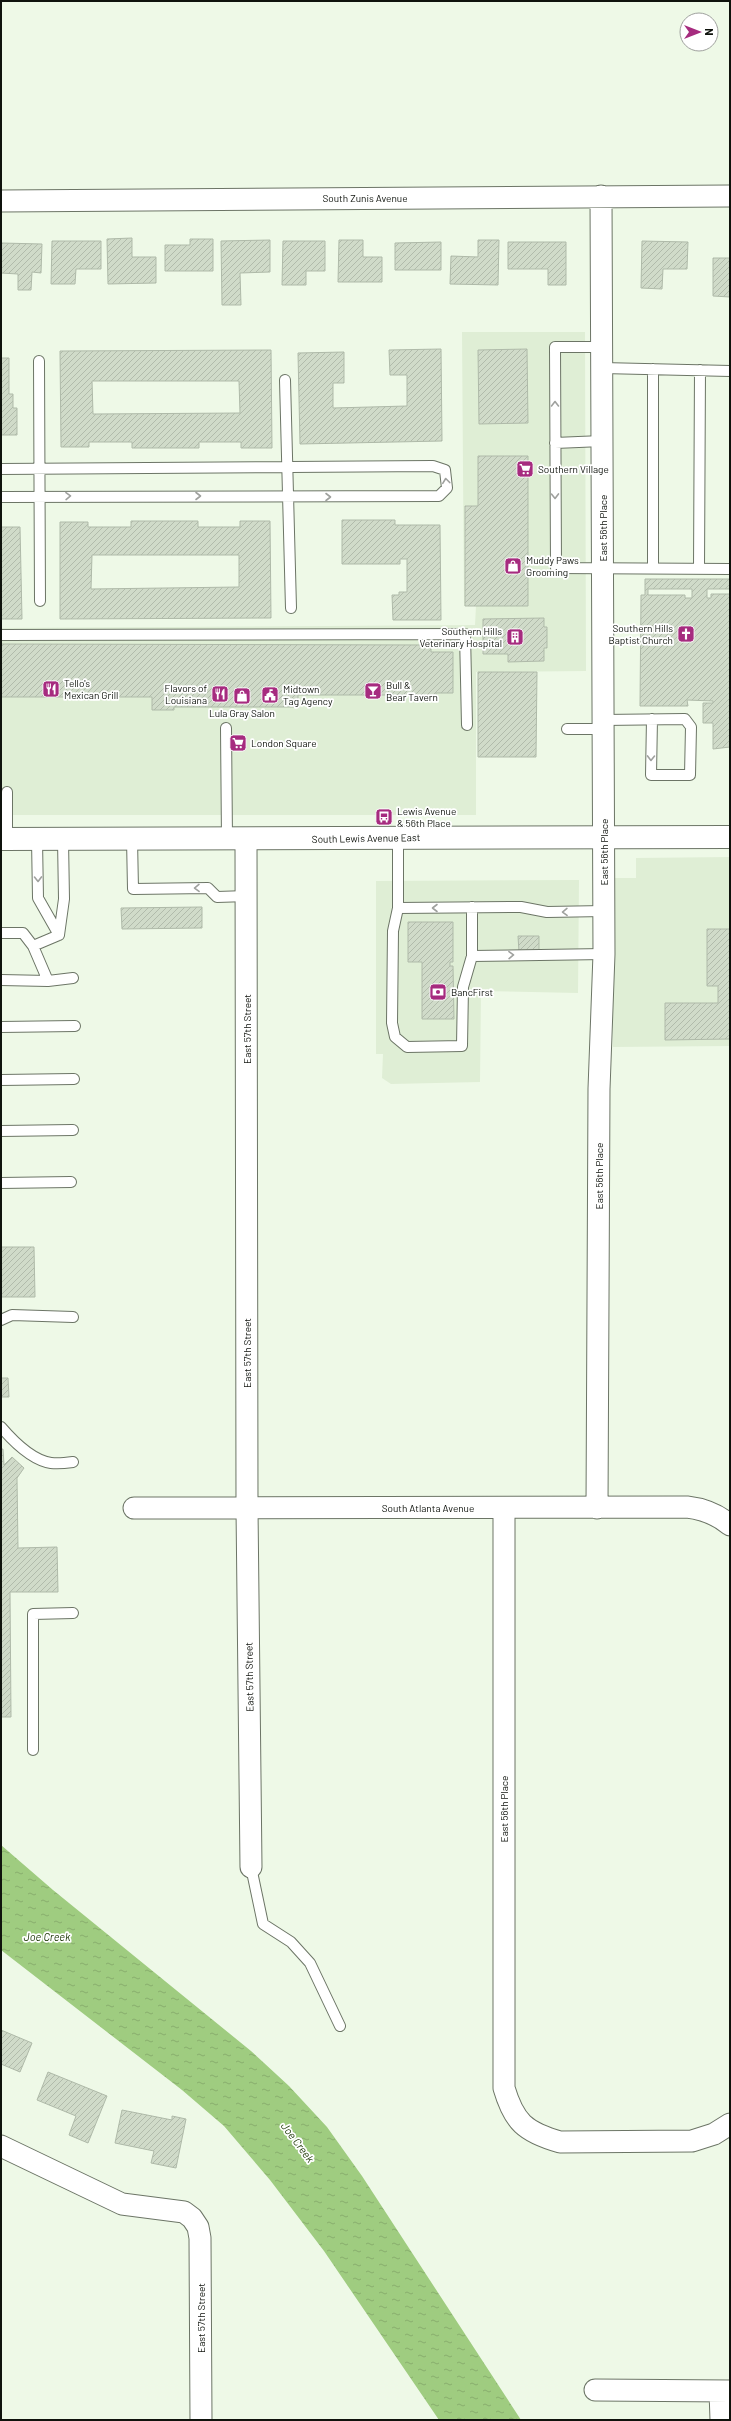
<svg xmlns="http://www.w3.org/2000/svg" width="731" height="2421" viewBox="0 0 731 2421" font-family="Barlow,sans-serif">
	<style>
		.built { fill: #dfeed5 }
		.water { fill: url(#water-ripples) }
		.building { fill: url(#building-hatch); stroke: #afbaa9; fill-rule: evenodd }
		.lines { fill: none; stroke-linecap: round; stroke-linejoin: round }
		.lane-casing { stroke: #6c7566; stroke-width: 12 }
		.street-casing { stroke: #6c7566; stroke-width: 23 }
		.secondary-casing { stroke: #6c7566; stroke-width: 24 }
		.lane { stroke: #fff; stroke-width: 10 }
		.street { stroke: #fff; stroke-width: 21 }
		.secondary { stroke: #fff; stroke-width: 22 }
		.oneway { stroke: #9fa19e }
		.labels { text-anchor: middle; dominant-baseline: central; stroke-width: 3.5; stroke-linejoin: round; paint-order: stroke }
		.street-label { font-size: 10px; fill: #0f130d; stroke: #fff }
		.poi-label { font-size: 10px; fill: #0f130d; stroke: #fff; text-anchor: start }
		.water-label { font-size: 11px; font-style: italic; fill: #183300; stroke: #fff }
	</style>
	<defs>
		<pattern id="water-ripples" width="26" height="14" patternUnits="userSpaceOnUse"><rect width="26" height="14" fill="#9fcc80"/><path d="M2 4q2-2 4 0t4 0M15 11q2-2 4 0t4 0" fill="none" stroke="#88ae6d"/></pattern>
		<pattern id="building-hatch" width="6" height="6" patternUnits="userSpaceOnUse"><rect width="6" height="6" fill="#d0dbc9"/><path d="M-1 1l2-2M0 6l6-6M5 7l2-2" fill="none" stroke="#b1bbab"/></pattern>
	</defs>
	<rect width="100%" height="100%" fill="#eef9e7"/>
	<path class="built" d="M462 332H585L586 671 476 672V815H1V628L475 625 476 606H464Z
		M730 857V1046L613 1047 612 878H636V858Z
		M579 880 578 993 481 991 480 1082 391 1084 382 1078 383 1054H376V881Z"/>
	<path class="water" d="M1 1845 53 1890 251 2051 289 2086 327 2127 362 2176 521 2420H439L324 2251 270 2180 224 2126 182 2090 1 1950Z"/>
	<path class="building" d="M132 238V257H156V283L108 284 107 239Z
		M190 239H213V271H165V245H190Z
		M270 240V272L240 273 241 305H222L221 241Z
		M339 240H363V257H382V282H338Z
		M478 240H499L498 285 450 284 451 256 478 257Z
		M52 241H101V269H76L75 284H51Z
		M283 241H325V271H306V285H282Z
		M642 241 688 242 687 269H663L662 289 641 288Z
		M441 242V270H395V243Z
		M508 242H566V285H548V269H508Z
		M1 243 42 244 41 273 32 272 31 290H18V274L1 273Z
		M713 258H730V297L713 296Z
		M441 349 442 441 300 444 298 353 344 352V383H333V408L407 406V375H390L389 350Z
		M527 349 528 423 479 424 478 350Z
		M271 350 272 448H241V442H199V448H132V442H89V447H61L60 351ZM92 381H239L240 413 93 414Z
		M1 358H9V394H13V408H17V435H1Z
		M478 456H528V606H465V506H478Z
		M342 520H395V525H440L441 620H393L392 595H399V592H407V559H400V564H342Z
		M131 521H198V527H240V521H270L271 618 60 619V522H88V527H131ZM92 555H239V587L91 589Z
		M1 527H20L22 619H1Z
		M645 579H730V589H707V598H711V594H730V747L713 749V723H703V703H713V701L687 700 688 706H640L641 595H645ZM648 589H692V598H685V595H648Z
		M544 618V627H547V648H544V661L508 662V654H483V619Z
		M1 644 431 645V652H453V693H436V697H411V695H298V707H174V710H152V697H1Z
		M478 672H537L536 757H478Z
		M202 907V928L122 929 121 908Z
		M408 922H453V962H450V966H453L454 1019H422V962H408Z
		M707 929H730V1039L665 1040V1003H718V986H707Z
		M518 936H539V952H519Z
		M1 1247H34L35 1297H1Z
		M1 1378H8L9 1397H1Z
		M1 1449H3L4 1465 12 1457 24 1468 17 1478 18 1548 57 1547 58 1592H10L11 1717H1Z
		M1 2030 32 2043 20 2072 1 2064Z
		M48 2072 107 2096 88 2143 69 2135 76 2116 37 2100Z
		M122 2110 172 2120V2116L186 2119 176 2168 151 2163 154 2151 115 2143Z"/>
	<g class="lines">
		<g class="lane-casing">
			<path id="lane" d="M602 347H555L556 568 730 569
				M39 361 40 601
				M602 368 730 371
				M653 369V569
				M285 380 291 608
				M555 443 602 441
				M1 469 433 466 445 470 447 488 439 496 1 497
				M699 569 700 370
				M1 635 465 634 467 725
				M603 720 685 719 691 727 690 775H651L652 719
				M226 728 227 839
				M567 729H603
				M7 792V839
				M398 837V908L393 931 392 1023 395 1037 407 1047 462 1046 463 987 472 956V907
				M132 839 133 889 208 888 217 897 247 896
				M37 840 38 898 59 935
				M398 908 521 907 547 912 604 911
				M1 933H23L33 946 48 981
				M59 935 64 899 63 840
				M33 946 59 935
				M472 956 604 954
				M1 980 48 981 73 978
				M1 1027 75 1026
				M1 1080 74 1079
				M1 1131 73 1130
				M1 1183 71 1182
				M1 1320 12 1315 73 1317
				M1 1427C13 1441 31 1460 51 1463 58 1464 66 1463 73 1462
				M33 1750V1614L73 1613
				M251 1867 263 1924 291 1942 310 1963 340 2026"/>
		</g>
		<g class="street-casing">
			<path id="street" d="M1 201 730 196
				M246 839 247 1508 251 1867
				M134 1508 687 1507C704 1509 717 1514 730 1525
				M504 1508V2088C514 2122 525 2132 560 2142L692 2141 714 2134 730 2124
				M597 1508 599 1089 604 954 601 196
				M1 2146 122 2204 184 2212 192 2218 198 2227 200 2238 201 2420
				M595 2390 730 2391
				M720 2391 721 2420"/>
		</g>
		<g class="secondary-casing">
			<path id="secondary" d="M1 839 730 837"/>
		</g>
		<use href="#lane" class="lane"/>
		<use href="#street" class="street"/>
		<use href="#secondary" class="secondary"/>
	</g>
	<defs><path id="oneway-chevron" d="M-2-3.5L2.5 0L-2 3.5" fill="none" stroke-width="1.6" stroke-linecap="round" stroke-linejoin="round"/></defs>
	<g class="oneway">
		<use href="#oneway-chevron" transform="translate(555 404) rotate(-90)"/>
		<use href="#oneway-chevron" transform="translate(446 481) rotate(-97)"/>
		<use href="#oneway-chevron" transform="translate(68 496) rotate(-1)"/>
		<use href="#oneway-chevron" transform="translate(198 496)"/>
		<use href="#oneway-chevron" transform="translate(555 496) rotate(89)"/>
		<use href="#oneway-chevron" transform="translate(328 497)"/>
		<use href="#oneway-chevron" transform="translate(651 758) rotate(91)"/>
		<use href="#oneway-chevron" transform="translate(38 879) rotate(89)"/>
		<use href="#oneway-chevron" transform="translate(197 888) rotate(179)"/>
		<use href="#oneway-chevron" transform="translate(435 908) rotate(180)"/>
		<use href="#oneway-chevron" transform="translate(565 912) rotate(179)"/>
		<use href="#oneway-chevron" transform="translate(511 955) rotate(-1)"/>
	</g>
	<defs>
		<g id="supermarket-square" transform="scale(0.9)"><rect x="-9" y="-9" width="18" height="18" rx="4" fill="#a62b7f" stroke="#fff"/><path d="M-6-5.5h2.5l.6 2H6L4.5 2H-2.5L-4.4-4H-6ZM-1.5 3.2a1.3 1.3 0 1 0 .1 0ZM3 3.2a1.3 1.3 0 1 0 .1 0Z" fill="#fff"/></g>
		<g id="shop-square" transform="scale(0.9)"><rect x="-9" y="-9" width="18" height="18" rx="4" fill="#a62b7f" stroke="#fff"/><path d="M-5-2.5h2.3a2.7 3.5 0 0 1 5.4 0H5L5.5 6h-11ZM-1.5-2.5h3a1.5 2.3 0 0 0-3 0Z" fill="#fff"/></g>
		<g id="church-square" transform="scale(0.9)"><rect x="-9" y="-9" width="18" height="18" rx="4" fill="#a62b7f" stroke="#fff"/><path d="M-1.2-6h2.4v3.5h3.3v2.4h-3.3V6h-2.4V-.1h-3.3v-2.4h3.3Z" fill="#fff"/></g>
		<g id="building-square" transform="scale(0.9)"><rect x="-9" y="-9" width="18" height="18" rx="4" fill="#a62b7f" stroke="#fff"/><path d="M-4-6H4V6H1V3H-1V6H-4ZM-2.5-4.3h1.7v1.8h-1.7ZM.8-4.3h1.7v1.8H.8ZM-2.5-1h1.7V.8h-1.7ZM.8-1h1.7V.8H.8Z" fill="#fff"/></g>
		<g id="restaurant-square" transform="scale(0.9)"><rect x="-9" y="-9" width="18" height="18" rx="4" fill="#a62b7f" stroke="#fff"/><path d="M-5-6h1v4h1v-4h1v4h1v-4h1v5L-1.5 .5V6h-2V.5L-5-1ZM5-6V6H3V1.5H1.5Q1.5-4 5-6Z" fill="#fff"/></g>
		<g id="bar-square" transform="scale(0.9)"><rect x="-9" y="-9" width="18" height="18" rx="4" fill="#a62b7f" stroke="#fff"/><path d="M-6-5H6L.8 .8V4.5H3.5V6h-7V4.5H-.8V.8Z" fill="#fff"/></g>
		<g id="civic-square" transform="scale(0.9)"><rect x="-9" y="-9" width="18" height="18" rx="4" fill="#a62b7f" stroke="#fff"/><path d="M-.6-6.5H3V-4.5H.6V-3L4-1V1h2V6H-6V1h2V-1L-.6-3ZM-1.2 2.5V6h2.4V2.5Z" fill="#fff"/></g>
		<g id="bus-square" transform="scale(0.9)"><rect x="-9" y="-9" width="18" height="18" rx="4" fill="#a62b7f" stroke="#fff"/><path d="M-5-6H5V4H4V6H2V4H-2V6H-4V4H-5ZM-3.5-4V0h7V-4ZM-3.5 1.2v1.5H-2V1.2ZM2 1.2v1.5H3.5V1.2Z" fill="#fff"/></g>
		<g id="bank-square" transform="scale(0.9)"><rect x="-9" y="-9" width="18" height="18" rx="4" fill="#a62b7f" stroke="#fff"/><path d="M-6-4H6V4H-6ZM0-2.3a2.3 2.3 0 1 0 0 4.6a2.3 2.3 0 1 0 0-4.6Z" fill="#fff"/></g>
	</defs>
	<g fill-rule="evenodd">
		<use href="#supermarket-square" x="525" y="469"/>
		<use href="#shop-square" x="513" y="566"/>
		<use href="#church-square" x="686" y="634"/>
		<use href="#building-square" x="515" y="637"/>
		<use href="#restaurant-square" x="51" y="689"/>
		<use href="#bar-square" x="373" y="691"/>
		<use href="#restaurant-square" x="220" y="694"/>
		<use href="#civic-square" x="270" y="695"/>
		<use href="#shop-square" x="242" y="696"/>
		<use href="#supermarket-square" x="238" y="743"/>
		<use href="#bus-square" x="384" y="817"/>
		<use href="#bank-square" x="438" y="992"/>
	</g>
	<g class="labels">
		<g class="street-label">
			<text x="365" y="198">South Zunis Avenue</text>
			<text transform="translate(603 528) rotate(-90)">East 56th Place</text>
			<text transform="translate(366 838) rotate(-1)">South Lewis Avenue East</text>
			<text transform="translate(604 852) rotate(-90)">East 56th Place</text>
			<text transform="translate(247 1029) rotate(-90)">East 57th Street</text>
			<text transform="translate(599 1176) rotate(-90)">East 56th Place</text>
			<text transform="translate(247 1353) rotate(-90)">East 57th Street</text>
			<text x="428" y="1508">South Atlanta Avenue</text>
			<text transform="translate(249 1677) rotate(-91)">East 57th Street</text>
			<text transform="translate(504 1809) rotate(-90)">East 56th Place</text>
			<text transform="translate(201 2318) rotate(-90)">East 57th Street</text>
		</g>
		<g class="poi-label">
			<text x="538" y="469">Southern Village</text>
			<text x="526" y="560">Muddy Paws<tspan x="526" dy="12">Grooming</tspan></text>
			<text x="673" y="628" text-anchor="end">Southern Hills<tspan x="673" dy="12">Baptist Church</tspan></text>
			<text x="502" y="631" text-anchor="end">Southern Hills<tspan x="502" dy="12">Veterinary Hospital</tspan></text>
			<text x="64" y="683">Tello's<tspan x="64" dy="12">Mexican Grill</tspan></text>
			<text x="386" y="685">Bull &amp;<tspan x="386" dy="12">Bear Tavern</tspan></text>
			<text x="207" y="688" text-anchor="end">Flavors of<tspan x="207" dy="12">Louisiana</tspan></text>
			<text x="283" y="689">Midtown<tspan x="283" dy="12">Tag Agency</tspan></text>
			<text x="242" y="713" text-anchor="middle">Lula Gray Salon</text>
			<text x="251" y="743">London Square</text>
			<text x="397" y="811">Lewis Avenue<tspan x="397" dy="12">&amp; 56th Place</tspan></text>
			<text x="451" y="992">BancFirst</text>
		</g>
		<g class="water-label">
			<text x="47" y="1936">Joe Creek</text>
			<text transform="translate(298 2142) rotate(53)">Joe Creek</text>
		</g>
	</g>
	<rect width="731" height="2421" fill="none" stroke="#0f130d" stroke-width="4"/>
	<g transform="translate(699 32) rotate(90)"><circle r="19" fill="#ffffff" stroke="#9fa19e"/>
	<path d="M0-3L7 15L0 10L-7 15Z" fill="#a62b7f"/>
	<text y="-6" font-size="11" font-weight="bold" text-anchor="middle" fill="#0f130d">N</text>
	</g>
</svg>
